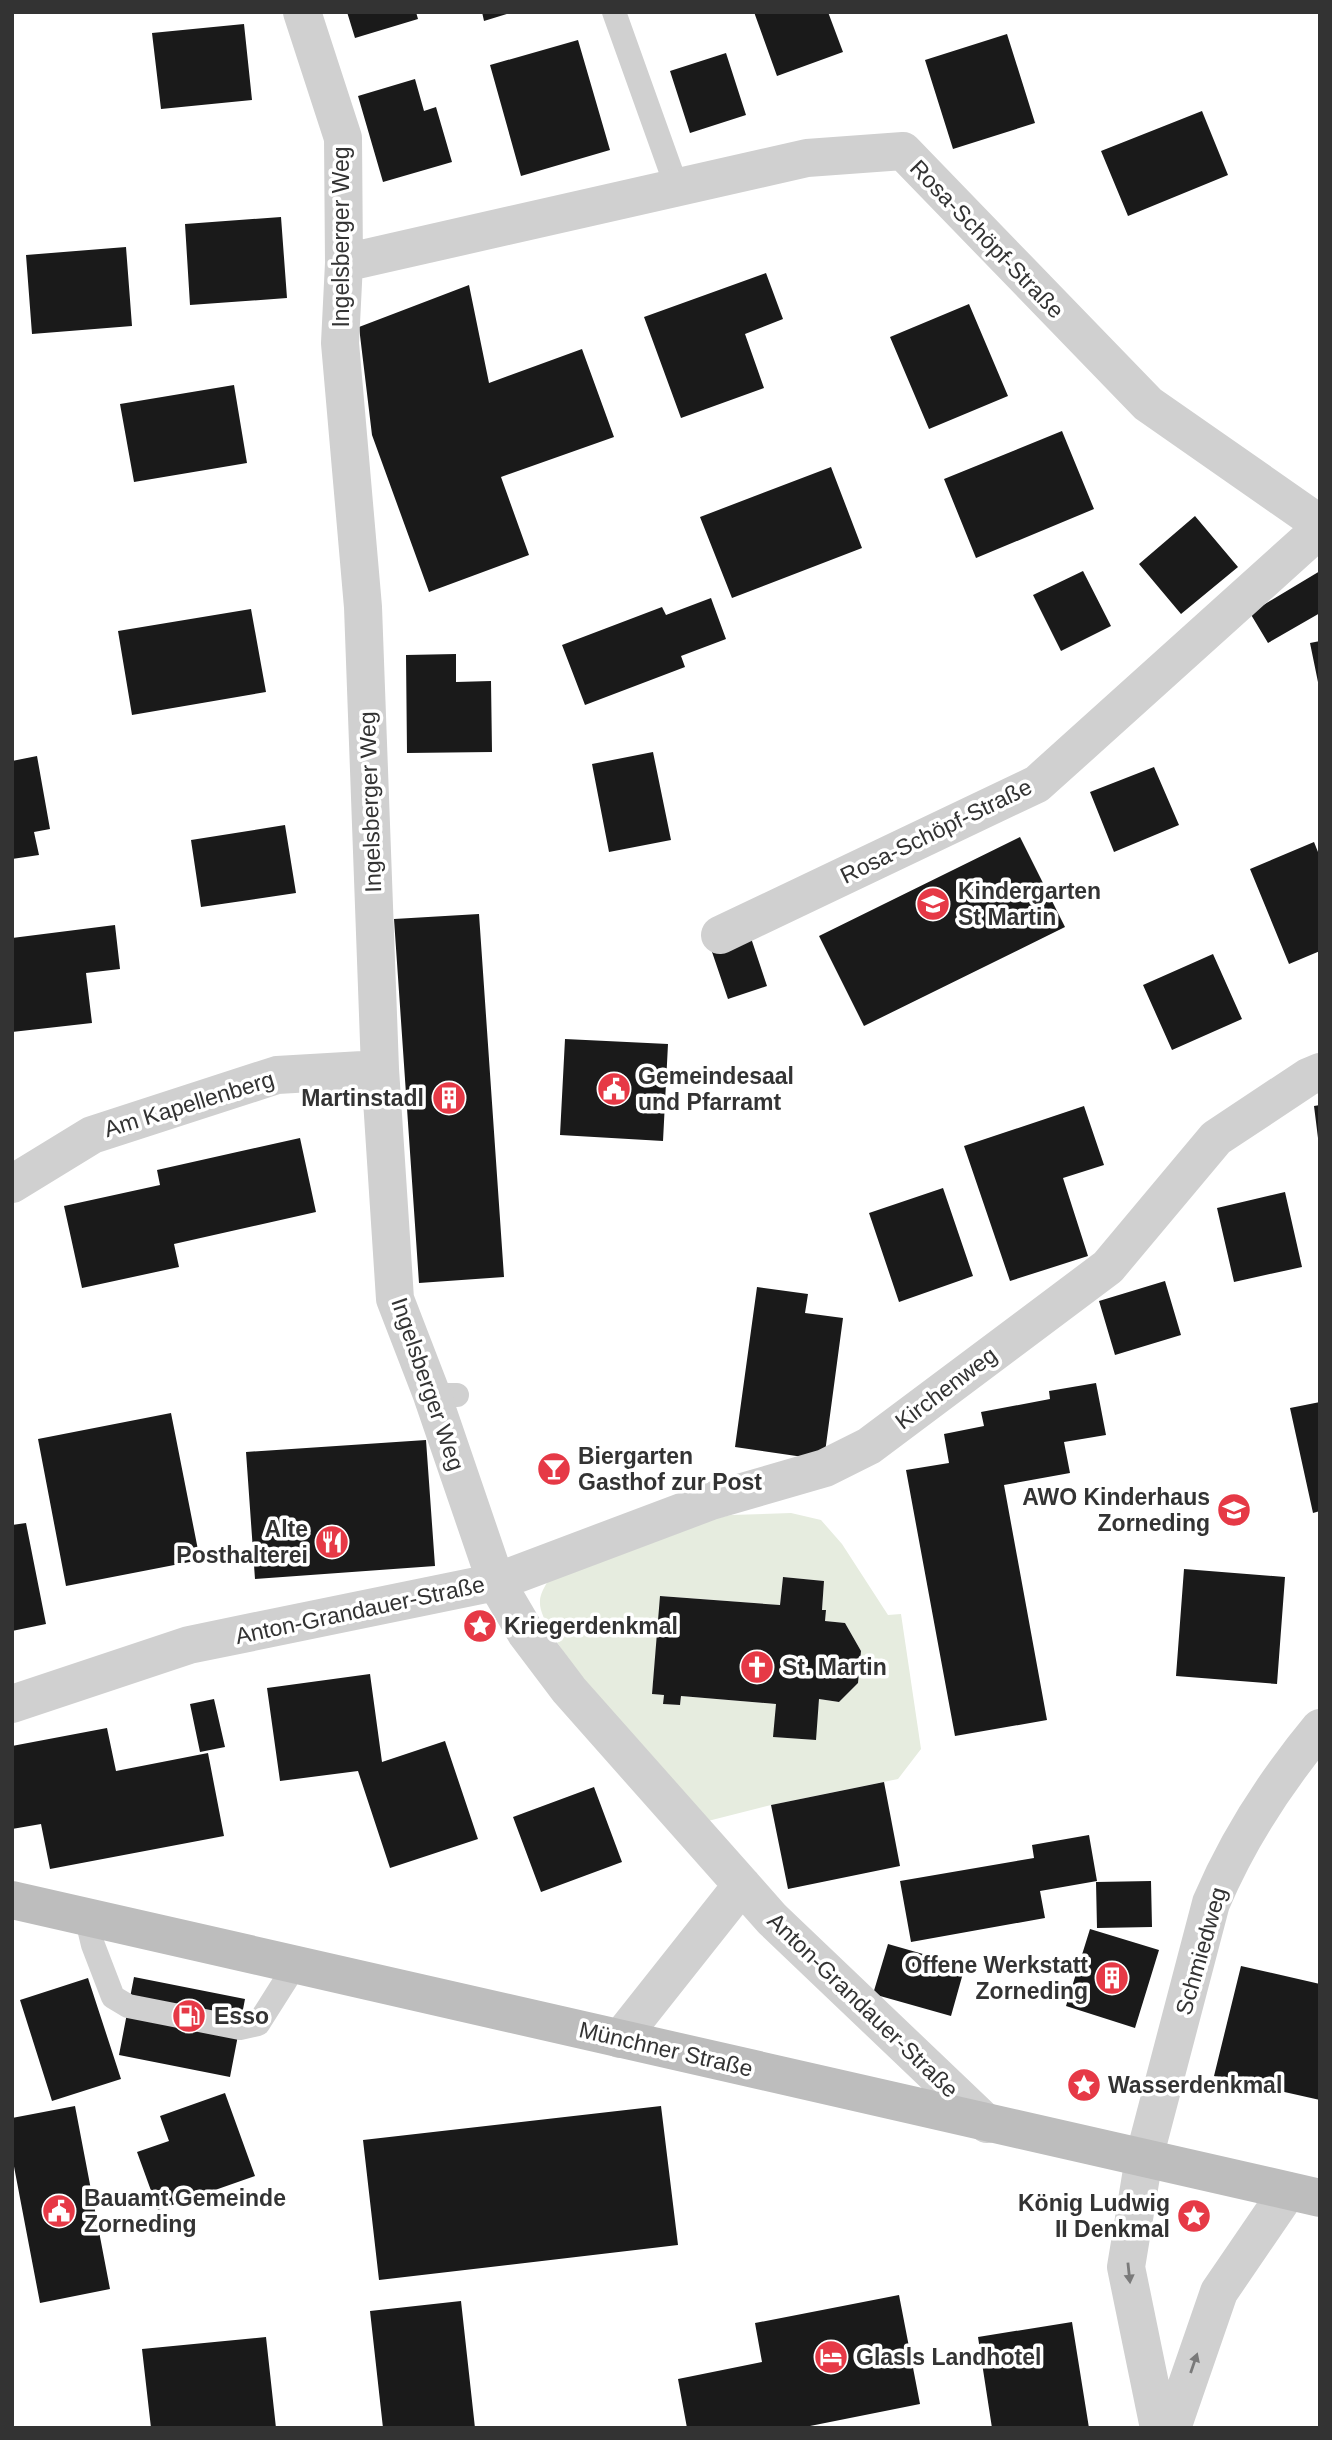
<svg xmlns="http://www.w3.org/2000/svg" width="1332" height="2440" viewBox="0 0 1332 2440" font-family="Helvetica,sans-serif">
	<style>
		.green { fill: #e6ecdf; fill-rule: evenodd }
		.building { fill: #1a1a1a }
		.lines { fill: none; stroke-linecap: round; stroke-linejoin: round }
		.lane { stroke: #d0d0d0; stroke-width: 24 }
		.street { stroke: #d0d0d0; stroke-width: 38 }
		.secondary { stroke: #bdbdbd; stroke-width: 38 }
		.oneway { fill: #7a7a7a }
		.labels { text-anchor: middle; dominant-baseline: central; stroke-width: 7; stroke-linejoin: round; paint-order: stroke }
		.street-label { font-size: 23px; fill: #333; stroke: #fff }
		.poi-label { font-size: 23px; font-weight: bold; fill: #333; stroke: #fff; text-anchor: start }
	</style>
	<rect width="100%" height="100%" fill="#fff"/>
	<path class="green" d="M791 1513 821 1520 842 1544 888 1615 901 1614 921 1749 898 1779 771 1805 708 1821C677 1787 536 1639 540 1601 540 1594 545 1586 548 1581L671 1528 731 1515ZM783 1577 824 1581 822 1610H826L825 1621 845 1623 861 1651 858 1683 839 1702 819 1699 815 1740 774 1737 776 1704 681 1696 680 1705 663 1704 664 1695 652 1694 661 1596 780 1605Z"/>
	<path class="building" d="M347 12H416L418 19 355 38Z
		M482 12H510V13L484 21Z
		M754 12H828L843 52 777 76Z
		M244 24 252 100 161 109 152 33Z
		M1007 34 1035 123 953 149 925 60Z
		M578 40 610 150 521 176 490 65Z
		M726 53 746 115 690 133 670 71Z
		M415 79 424 111 436 107 452 162 383 182 358 96Z
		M1202 111 1228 175 1128 216 1101 151Z
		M281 217 287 298 190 305 185 224Z
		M126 247 132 326 32 334 26 255Z
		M766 273 783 319 745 334 764 388 681 418 644 317Z
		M469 285 489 383 582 349 614 437 501 477 529 555 429 592 372 435 359 327Z
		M969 304 1008 396 929 429 890 337Z
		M234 385 247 463 134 482 120 404Z
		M1062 431 1094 509 976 558 944 479Z
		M831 467 862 548 732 598 700 517Z
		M1195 516 1238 567 1181 614 1139 564Z
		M1083 571 1111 626 1061 651 1033 595Z
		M1320 571V613L1268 643 1250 613Z
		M711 598 726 639 681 656 685 667 585 705 562 645 662 607 666 615Z
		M251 609 266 692 132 715 118 631Z
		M1320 641V687H1319L1310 643Z
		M456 654V682L491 681 492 752 407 753 406 655Z
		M653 752 671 840 609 852 592 764Z
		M37 756 50 829 34 832 39 855 12 859V761Z
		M1154 767 1179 825 1114 852 1090 792Z
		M285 825 296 893 201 907 191 840Z
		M1020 837 1065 927 864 1026 819 936Z
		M1314 842 1320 857V951L1289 964 1250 869Z
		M479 914 504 1277 419 1283 394 919Z
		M115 925 120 969 86 973 92 1023 12 1032V938Z
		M750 935 767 986 728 999 711 949Z
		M1213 954 1242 1019 1172 1050 1143 985Z
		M565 1039 668 1044 663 1141 560 1135Z
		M1320 1105V1138H1318L1314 1106Z
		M1084 1106 1104 1165 1063 1178 1088 1256 1010 1281 964 1146Z
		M300 1138 316 1212 174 1244 179 1267 82 1288 64 1206 160 1185 157 1170Z
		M943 1188 973 1276 899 1302 869 1213Z
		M1285 1192 1302 1267 1234 1282 1217 1208Z
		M1165 1281 1181 1335 1115 1355 1099 1301Z
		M757 1287 808 1294 805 1313 843 1318 824 1460 735 1447Z
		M1096 1383 1106 1435 1064 1442 1070 1473 1004 1485 1047 1720 955 1736 906 1470 949 1463 944 1434 984 1426 981 1412 1050 1399 1049 1391Z
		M1320 1402V1511L1313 1513 1290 1408Z
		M171 1413 200 1560 66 1586 38 1439Z
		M426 1440 435 1566 255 1579 246 1452Z
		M26 1523 46 1624 12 1631V1525Z
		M1184 1569 1285 1577 1277 1684 1176 1676Z
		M783 1577 824 1581 822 1610H826L825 1621 845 1623 861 1651 858 1683 839 1702 819 1699 816 1740 773 1737 776 1704 681 1696 680 1705 663 1704 664 1695 652 1694 660 1596 780 1605Z
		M370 1674 382 1762 445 1741 478 1839 390 1868 358 1771 280 1781 267 1688Z
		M214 1699 225 1747 200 1752 190 1704Z
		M107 1728 116 1771 208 1753 224 1836 50 1869 41 1824 12 1829V1746Z
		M884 1782 900 1866 788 1889 771 1805Z
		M594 1787 622 1862 541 1892 513 1817Z
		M1089 1835 1097 1881 1040 1891 1045 1918 911 1942 900 1881 1034 1858 1032 1845Z
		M1151 1881 1152 1927 1097 1928 1096 1882Z
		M1090 1929 1159 1950 1135 2028 1066 2006Z
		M888 1944 965 1966 951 2016 873 1994Z
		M1241 1966 1320 1984V2100L1214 2076Z
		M134 1977 245 1999 230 2077 119 2055Z
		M88 1978 121 2079 52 2101 20 2000Z
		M225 2093 255 2176 158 2210 137 2152 169 2141 160 2116Z
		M75 2106 110 2289 40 2303 12 2156V2118Z
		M661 2106 678 2245 379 2280 363 2140Z
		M899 2295 920 2404 800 2428H687L678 2379 762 2362 755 2323Z
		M461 2301 475 2428H383L370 2311Z
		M1072 2322 1089 2428H992L978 2337Z
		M266 2337 276 2428H151L142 2349Z"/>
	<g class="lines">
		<path class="lane" d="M614 12 677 188
			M432 1395H457
			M86 1916 93 1945 113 1997 128 2006 240 2028 258 2024 296 1964"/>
		<path class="street" d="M302 12 343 138 344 263 340 343 363 607 380 1069 395 1299 432 1395 496 1582 526 1633 569 1690 772 1919 987 2124
			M344 263 807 158 903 151 1148 404 1320 524
			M720 935 1037 784 1320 529
			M12 1184 92 1135 277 1075 380 1069
			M12 1704 189 1645 496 1582 711 1501 825 1468 869 1446 1108 1267 1216 1138 1308 1077 1320 1072
			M620 2039 742 1885
			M1159 2428 1126 2267 1144 2158 1211 1903C1238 1839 1276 1781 1320 1728
			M1172 2428 1219 2292 1288 2191"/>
		<path class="secondary" d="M12 1900 1320 2198"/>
	</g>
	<defs><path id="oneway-solid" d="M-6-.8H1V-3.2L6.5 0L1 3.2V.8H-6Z" transform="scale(1.75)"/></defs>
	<g class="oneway">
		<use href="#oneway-solid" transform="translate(1129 2273) rotate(84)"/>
		<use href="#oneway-solid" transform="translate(1194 2363) rotate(-71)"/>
	</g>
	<defs>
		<g id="school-disc" transform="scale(1.75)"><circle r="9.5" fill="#e63946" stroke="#fff"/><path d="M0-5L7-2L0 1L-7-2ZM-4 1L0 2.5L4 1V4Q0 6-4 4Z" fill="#fff"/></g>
		<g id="civic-disc" transform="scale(1.75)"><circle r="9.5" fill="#e63946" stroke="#fff"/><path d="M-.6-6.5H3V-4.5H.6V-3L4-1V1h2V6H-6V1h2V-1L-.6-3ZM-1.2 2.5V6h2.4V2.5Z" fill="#fff"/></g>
		<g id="building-disc" transform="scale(1.75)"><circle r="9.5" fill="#e63946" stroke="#fff"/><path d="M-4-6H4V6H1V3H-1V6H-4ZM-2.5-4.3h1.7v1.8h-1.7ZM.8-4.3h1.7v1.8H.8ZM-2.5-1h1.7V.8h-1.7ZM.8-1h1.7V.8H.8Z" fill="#fff"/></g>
		<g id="bar-disc" transform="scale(1.75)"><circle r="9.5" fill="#e63946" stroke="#fff"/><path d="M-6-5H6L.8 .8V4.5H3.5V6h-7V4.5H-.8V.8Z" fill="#fff"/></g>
		<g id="restaurant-disc" transform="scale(1.75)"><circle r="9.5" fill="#e63946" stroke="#fff"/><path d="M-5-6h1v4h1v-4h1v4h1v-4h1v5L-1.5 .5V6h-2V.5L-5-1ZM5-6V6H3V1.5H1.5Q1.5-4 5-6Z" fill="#fff"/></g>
		<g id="sight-disc" transform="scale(1.75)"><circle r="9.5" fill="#e63946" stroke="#fff"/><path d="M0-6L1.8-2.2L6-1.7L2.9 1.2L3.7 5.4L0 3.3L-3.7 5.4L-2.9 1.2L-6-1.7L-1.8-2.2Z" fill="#fff"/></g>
		<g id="church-disc" transform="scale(1.75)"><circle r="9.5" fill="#e63946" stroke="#fff"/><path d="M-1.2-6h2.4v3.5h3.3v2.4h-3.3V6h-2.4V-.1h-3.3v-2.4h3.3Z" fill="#fff"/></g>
		<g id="fuel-disc" transform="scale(1.75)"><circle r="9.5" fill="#e63946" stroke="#fff"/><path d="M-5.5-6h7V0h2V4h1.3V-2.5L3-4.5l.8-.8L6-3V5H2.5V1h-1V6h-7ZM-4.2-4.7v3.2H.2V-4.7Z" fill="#fff"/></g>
		<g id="hotel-disc" transform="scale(1.75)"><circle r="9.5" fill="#e63946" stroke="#fff"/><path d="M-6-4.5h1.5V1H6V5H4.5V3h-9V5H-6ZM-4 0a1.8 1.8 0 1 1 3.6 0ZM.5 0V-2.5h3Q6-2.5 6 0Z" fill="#fff"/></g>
	</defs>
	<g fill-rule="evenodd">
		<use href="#school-disc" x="933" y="904"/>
		<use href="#civic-disc" x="614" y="1089"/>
		<use href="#building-disc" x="449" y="1098"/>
		<use href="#bar-disc" x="554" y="1469"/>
		<use href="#school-disc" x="1234" y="1510"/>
		<use href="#restaurant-disc" x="332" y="1542"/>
		<use href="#sight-disc" x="480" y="1626"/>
		<use href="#church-disc" x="757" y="1667"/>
		<use href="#building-disc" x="1112" y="1978"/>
		<use href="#fuel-disc" x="189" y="2016"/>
		<use href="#sight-disc" x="1084" y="2085"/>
		<use href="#civic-disc" x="59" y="2211"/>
		<use href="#sight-disc" x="1194" y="2216"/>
		<use href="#hotel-disc" x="831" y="2357"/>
	</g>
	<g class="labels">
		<g class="street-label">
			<text transform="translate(341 237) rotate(-90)">Ingelsberger Weg</text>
			<text transform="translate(987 239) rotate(46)">Rosa-Schöpf-Straße</text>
			<text transform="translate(370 802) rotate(-92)">Ingelsberger Weg</text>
			<text transform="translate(936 831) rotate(-26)">Rosa-Schöpf-Straße</text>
			<text transform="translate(189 1104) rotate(-17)">Am Kapellenberg</text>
			<text transform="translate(428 1384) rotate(71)">Ingelsberger Weg</text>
			<text transform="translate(946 1388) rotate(-37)">Kirchenweg</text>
			<text transform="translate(360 1610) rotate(-12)">Anton-Grandauer-Straße</text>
			<text transform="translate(1201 1951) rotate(-74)">Schmiedweg</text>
			<text transform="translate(863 2005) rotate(44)">Anton-Grandauer-Straße</text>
			<text transform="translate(666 2049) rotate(13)">Münchner Straße</text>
		</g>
		<g class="poi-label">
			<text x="958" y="891">Kindergarten<tspan x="958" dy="26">St Martin</tspan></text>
			<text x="638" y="1076">Gemeindesaal<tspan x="638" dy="26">und Pfarramt</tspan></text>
			<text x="424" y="1098" text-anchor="end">Martinstadl</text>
			<text x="578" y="1456">Biergarten<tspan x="578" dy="26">Gasthof zur Post</tspan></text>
			<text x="1210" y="1497" text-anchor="end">AWO Kinderhaus<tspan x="1210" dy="26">Zorneding</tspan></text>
			<text x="308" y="1529" text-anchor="end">Alte<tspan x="308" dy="26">Posthalterei</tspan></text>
			<text x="504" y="1626">Kriegerdenkmal</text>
			<text x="782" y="1667">St. Martin</text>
			<text x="1088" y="1965" text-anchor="end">Offene Werkstatt<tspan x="1088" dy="26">Zorneding</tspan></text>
			<text x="214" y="2016">Esso</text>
			<text x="1108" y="2085">Wasserdenkmal</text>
			<text x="84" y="2198">Bauamt Gemeinde<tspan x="84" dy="26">Zorneding</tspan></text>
			<text x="1170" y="2203" text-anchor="end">König Ludwig<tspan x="1170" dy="26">II Denkmal</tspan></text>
			<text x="856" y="2357">Glasls Landhotel</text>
		</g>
	</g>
	<rect width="1332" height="2440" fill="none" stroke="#333333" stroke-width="28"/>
</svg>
